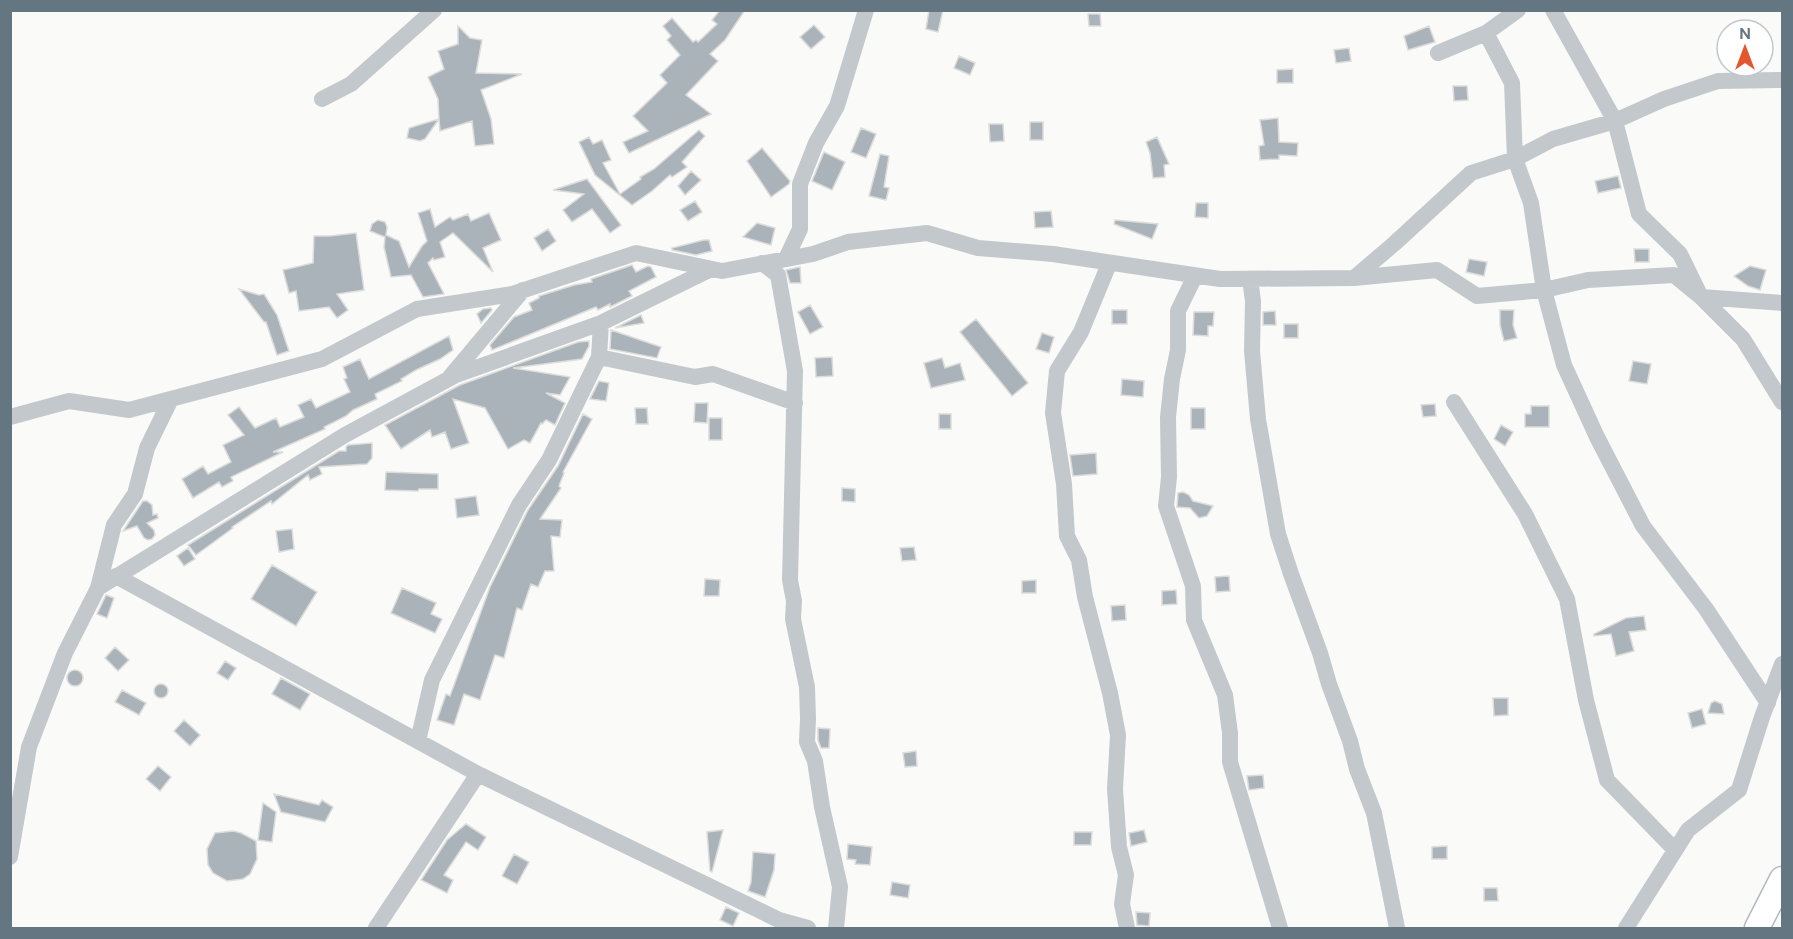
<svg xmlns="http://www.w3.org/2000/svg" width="1793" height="939" viewBox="0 0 1793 939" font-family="'DM Sans',sans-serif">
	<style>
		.building { fill: #aab3b9; stroke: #dcdcda; stroke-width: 1.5 }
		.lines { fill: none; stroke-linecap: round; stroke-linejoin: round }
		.secondary-casing { stroke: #b3babf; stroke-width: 27 }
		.street { stroke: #c3c8cc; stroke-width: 16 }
		.secondary { stroke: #fff; stroke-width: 24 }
	</style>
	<rect width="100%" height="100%" fill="#fafaf8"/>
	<path class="building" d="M720 10H745L725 40 710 54 718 61 686 95 711 114 629 153 623 142 648 131 633 116 667 83 660 75 680 55 667 40 671 36 663 26 672 18 693 42 696 40 698 42 717 24 712 20Z
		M929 10H943L938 32 926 29Z
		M1088 14H1100L1101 26H1089Z
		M814 25 825 37 811 49 800 37Z
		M458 26 470 38 482 40 476 73 522 74 481 90 491 119 494 144 475 146 472 121 440 131 439 119 425 139 420 141 407 138 409 128 439 119 438 99 428 77 444 69 438 51 458 44Z
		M1429 26 1435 42 1408 50 1404 36Z
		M1349 48 1351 61 1336 63 1334 50Z
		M959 56 975 63 970 75 954 68Z
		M1293 69V83H1277V70Z
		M1453 86H1467L1468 100 1454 101Z
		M1278 118 1279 142 1298 143 1297 156 1279 155V159L1260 160 1259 146 1264 145 1260 120Z
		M1030 122H1043V140H1030Z
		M989 124H1003L1004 141 990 142Z
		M861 128 876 134 866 158 851 152Z
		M699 130 705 136 682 162 687 167 672 177 670 175 652 191 632 205 595 175 579 142 589 137 593 144 602 140 611 160 603 163 620 194 641 179 640 177 654 169Z
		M1157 137 1169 164 1164 165 1165 177 1153 178 1150 153 1146 142Z
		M762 148 790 181 789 184 771 197 747 161Z
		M824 152 845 162 832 190 812 181Z
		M880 154 889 156 884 187 889 188 886 200 869 196Z
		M691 171 701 180 685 195 678 186Z
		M1618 176 1621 188 1598 193 1595 181Z
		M587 179 621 225 610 233 592 209 572 222 563 210 584 194 553 190Z
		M695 201 702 212 688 221 680 210Z
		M1196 203H1208V218L1195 217Z
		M430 209 435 227 450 217 453 220 468 214 471 221 489 213 501 240 483 248 493 272 453 233 440 242 445 257 434 260 433 258 428 263 444 294 423 297 411 275 391 277 384 247 385 237 370 231 372 224 378 220 385 222 387 227 386 235 399 241 409 267 422 246 427 241 418 213Z
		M1051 211 1053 227 1035 228 1034 212Z
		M1115 220 1158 224 1152 239 1114 224Z
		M757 223 775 228 771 245 743 237Z
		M548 229 556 241 542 251 534 238Z
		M356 233 364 290 337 294 348 310 337 318 329 307 299 311 296 291 289 293 283 270 313 263 314 236H330Z
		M704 240H709L712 251 696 255 672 250V248Z
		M1634 249H1649V262H1635Z
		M1469 259 1487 262 1484 276 1466 272Z
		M632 265 636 272 648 266 651 267 656 277 629 291 632 296 610 307V304L598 310 596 307 492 350 490 345 514 317 532 310 529 303 539 298V296L574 285 592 282 591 279Z
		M1750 266 1766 270 1760 290 1748 286 1734 276Z
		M800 267 801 283H790L786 270Z
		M239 289 259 295 264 294 277 315 289 351 277 355 266 322H264Z
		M810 305 823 327 810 334 798 312Z
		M491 308 492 310 481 323 477 314 483 309Z
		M1112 310H1127V324H1112Z
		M1500 310H1514L1513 325 1517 338 1504 341 1500 325Z
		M1275 311 1276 325H1263V312Z
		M1194 312H1214L1213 326H1208V336L1193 335Z
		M641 315 644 323 615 328Z
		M976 319 1028 383 1012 396 960 332Z
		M1284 324H1298V338H1284Z
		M611 330 661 347 657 358 610 349Z
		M1042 333 1054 337 1049 353 1036 349Z
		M449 336 453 350 440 359 416 370 401 379 402 381 375 394 377 399 353 410 346 416 324 427 325 429 273 452H283L231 477 233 481 222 487 219 482 193 498 182 479 203 466 208 474 231 462 223 445 244 435 228 415 239 407 255 428 276 418 280 427 304 417 298 405 311 399 316 408 350 392 344 379 347 378 343 367 360 359 369 379Z
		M589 341V346L582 359 513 368 570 377 560 395 546 393 565 403 555 425 546 420 542 424 541 423 530 443 524 440 508 449 485 408 453 399 469 443 451 449 445 432 432 437 430 430 401 449 385 425 460 385 578 342Z
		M832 357 833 376 816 377 815 358Z
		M942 358 945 368 960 363 965 380 931 388 924 363Z
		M1633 361 1651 364 1647 384 1629 381Z
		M1122 379 1144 381 1143 397 1121 395Z
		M599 381 609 383 606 401 590 399Z
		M695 403H708L707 423 694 422Z
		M1435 404 1436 416 1423 417 1421 405Z
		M1531 406H1549V427H1525V414H1531Z
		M635 408H647L648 424H636Z
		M1191 408H1205V429H1191Z
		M583 414 592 419 563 472 564 473 559 486 561 488 540 519 562 520 560 537 551 536 554 571H545L538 587 531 584 522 610 517 608 504 658 495 655 480 700 464 694 454 725 437 720 446 694 450 696 490 587 528 510 558 466Z
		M939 414H951V429H939Z
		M709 418H722V440H709Z
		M1501 425 1513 432 1505 446 1494 439Z
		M372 443V458L367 464 319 467 322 474 310 480 308 475 272 504 271 501 232 527 233 528 196 555 188 545 339 451H346V447L348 445Z
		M1096 453 1097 474 1073 476 1070 455Z
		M386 472 438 474V489H419L418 491 385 490Z
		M842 488 855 489V502L842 501Z
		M1183 492 1189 495 1193 501 1213 506 1207 516 1199 518 1190 508 1177 507 1178 493Z
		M476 496 479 515 457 518 455 499Z
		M143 501H147L152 505 153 515 157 514 158 518 147 523 154 530 155 535 152 539 148 540 144 538 137 526 123 531Z
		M292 529 294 549 279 552 276 531Z
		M914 547 916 560 902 561 900 548Z
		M188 548 195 559 184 566 177 556Z
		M272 565 317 592 296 626 251 599Z
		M1229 576 1230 591 1216 592 1215 577Z
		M705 579 720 580 719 596H704Z
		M1036 580V593H1022V581Z
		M402 588 436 603 431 614 442 619 435 633 391 613Z
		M1176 590 1177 604 1162 605V591Z
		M106 595 114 598 107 618 97 614Z
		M1125 605 1126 620 1112 621 1111 606Z
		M1644 616 1646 630 1629 632 1634 651 1616 656 1611 634 1594 636V634L1626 618Z
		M115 647 129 660 118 671 105 658Z
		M225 661 236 668 228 680 217 673Z
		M67 678a8 8 0 1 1 16 0a8 8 0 1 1-16 0Z
		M281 678 310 694 300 710 272 694Z
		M154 691a7 7 0 1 1 14 0a7 7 0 1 1-14 0Z
		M122 690 146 703 139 715 115 702Z
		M1493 698H1508V715L1494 716Z
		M1715 701 1722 704 1724 714 1708 713 1711 703Z
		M1702 709 1706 724 1692 728 1688 713Z
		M184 720 200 735 190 746 174 731Z
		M818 728 830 729 829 748H821L818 740Z
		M916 751 917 766 905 767 903 753Z
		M158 766 171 777 160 791 146 779Z
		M1263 775 1264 788 1249 790 1247 776Z
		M274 794 319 805 322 800 333 807 325 822 281 812Z
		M263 803 276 812 272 842 258 840Z
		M466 824 486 837 478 850 466 842 444 875 453 880 447 893 421 880 447 840Z
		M723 830 712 872 710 871 707 832Z
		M1144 830 1147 842 1131 846 1129 833Z
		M233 831 241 833 256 841 257 859 250 874 243 879 227 881 213 873 208 865 207 849 215 833Z
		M1074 832H1092L1091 845H1074Z
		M848 844 872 847 870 865 855 864 856 860 847 859Z
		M1447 846V859H1432V847Z
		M753 852 775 854 774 870 765 897 748 891 751 882Z
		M514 854 529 862 517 884 502 876Z
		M892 882 910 885 908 898 890 895Z
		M1484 888H1497L1498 901H1484Z
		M726 907 739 913 733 926 720 920Z
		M1136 912 1150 913 1149 926 1137 925Z"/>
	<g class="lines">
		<g class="secondary-casing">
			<path id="secondary" d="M1757 928 1782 879"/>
		</g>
		<path class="street" d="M1553 10 1615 121 1639 214 1680 254 1701 297 1743 339 1782 402
			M1486 33 1512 83 1515 159 1531 203 1544 290 1564 365 1597 437 1643 526 1706 609 1768 703
			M1438 53 1486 33 1518 10
			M322 99 351 84 434 10
			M786 259 800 229V184L816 143 837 106 866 10
			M762 263 778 275 795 371 790 580 794 601 793 619 807 687 808 719 807 742 815 761 822 807 840 887 836 928
			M1109 264 1081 332 1057 371 1053 413 1064 484 1067 536 1079 560 1085 597 1110 693 1118 735 1115 789 1119 847 1126 875 1122 904 1127 928
			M1195 276 1178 311V350L1172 379 1168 417 1169 477 1166 506 1193 586 1194 620 1225 695 1230 733V762L1280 928
			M1354 278 1437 270 1477 296 1544 290 1588 280 1674 275 1701 297 1782 303
			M1250 279 1253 301 1252 351 1258 419 1278 534 1291 574 1320 653 1329 684 1350 741 1357 769 1374 813 1397 928
			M599 357 695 377 713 374 795 403
			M450 377 523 290
			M1454 402 1525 514 1567 599 1586 700 1607 780 1675 850
			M10 417 69 401 129 410 322 359 417 309 512 294 636 253 722 271 813 254 848 242 927 233 978 248 1053 254 1220 279 1354 278 1395 243 1471 173 1515 159 1553 139 1615 121 1664 99 1718 81 1782 80
			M116 576 478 774 376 928
			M98 588 114 525 135 494 147 448 171 399
			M418 741 432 680 519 505 549 460 599 357 601 323
			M478 774 779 920 808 928
			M10 857 29 747 65 653 98 588 345 435 456 375 601 323 711 269
			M1626 928 1688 830 1739 790 1762 717 1782 664"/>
		<use href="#secondary" class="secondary"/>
	</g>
	<rect width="1793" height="939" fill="none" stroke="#657683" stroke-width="24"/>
	<g transform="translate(1745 48)"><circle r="28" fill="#ffffff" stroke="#c1c8cd" stroke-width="1.5"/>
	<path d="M0-4.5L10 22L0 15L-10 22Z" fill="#e4572e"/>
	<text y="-9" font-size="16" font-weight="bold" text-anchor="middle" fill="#657683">N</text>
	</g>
</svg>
